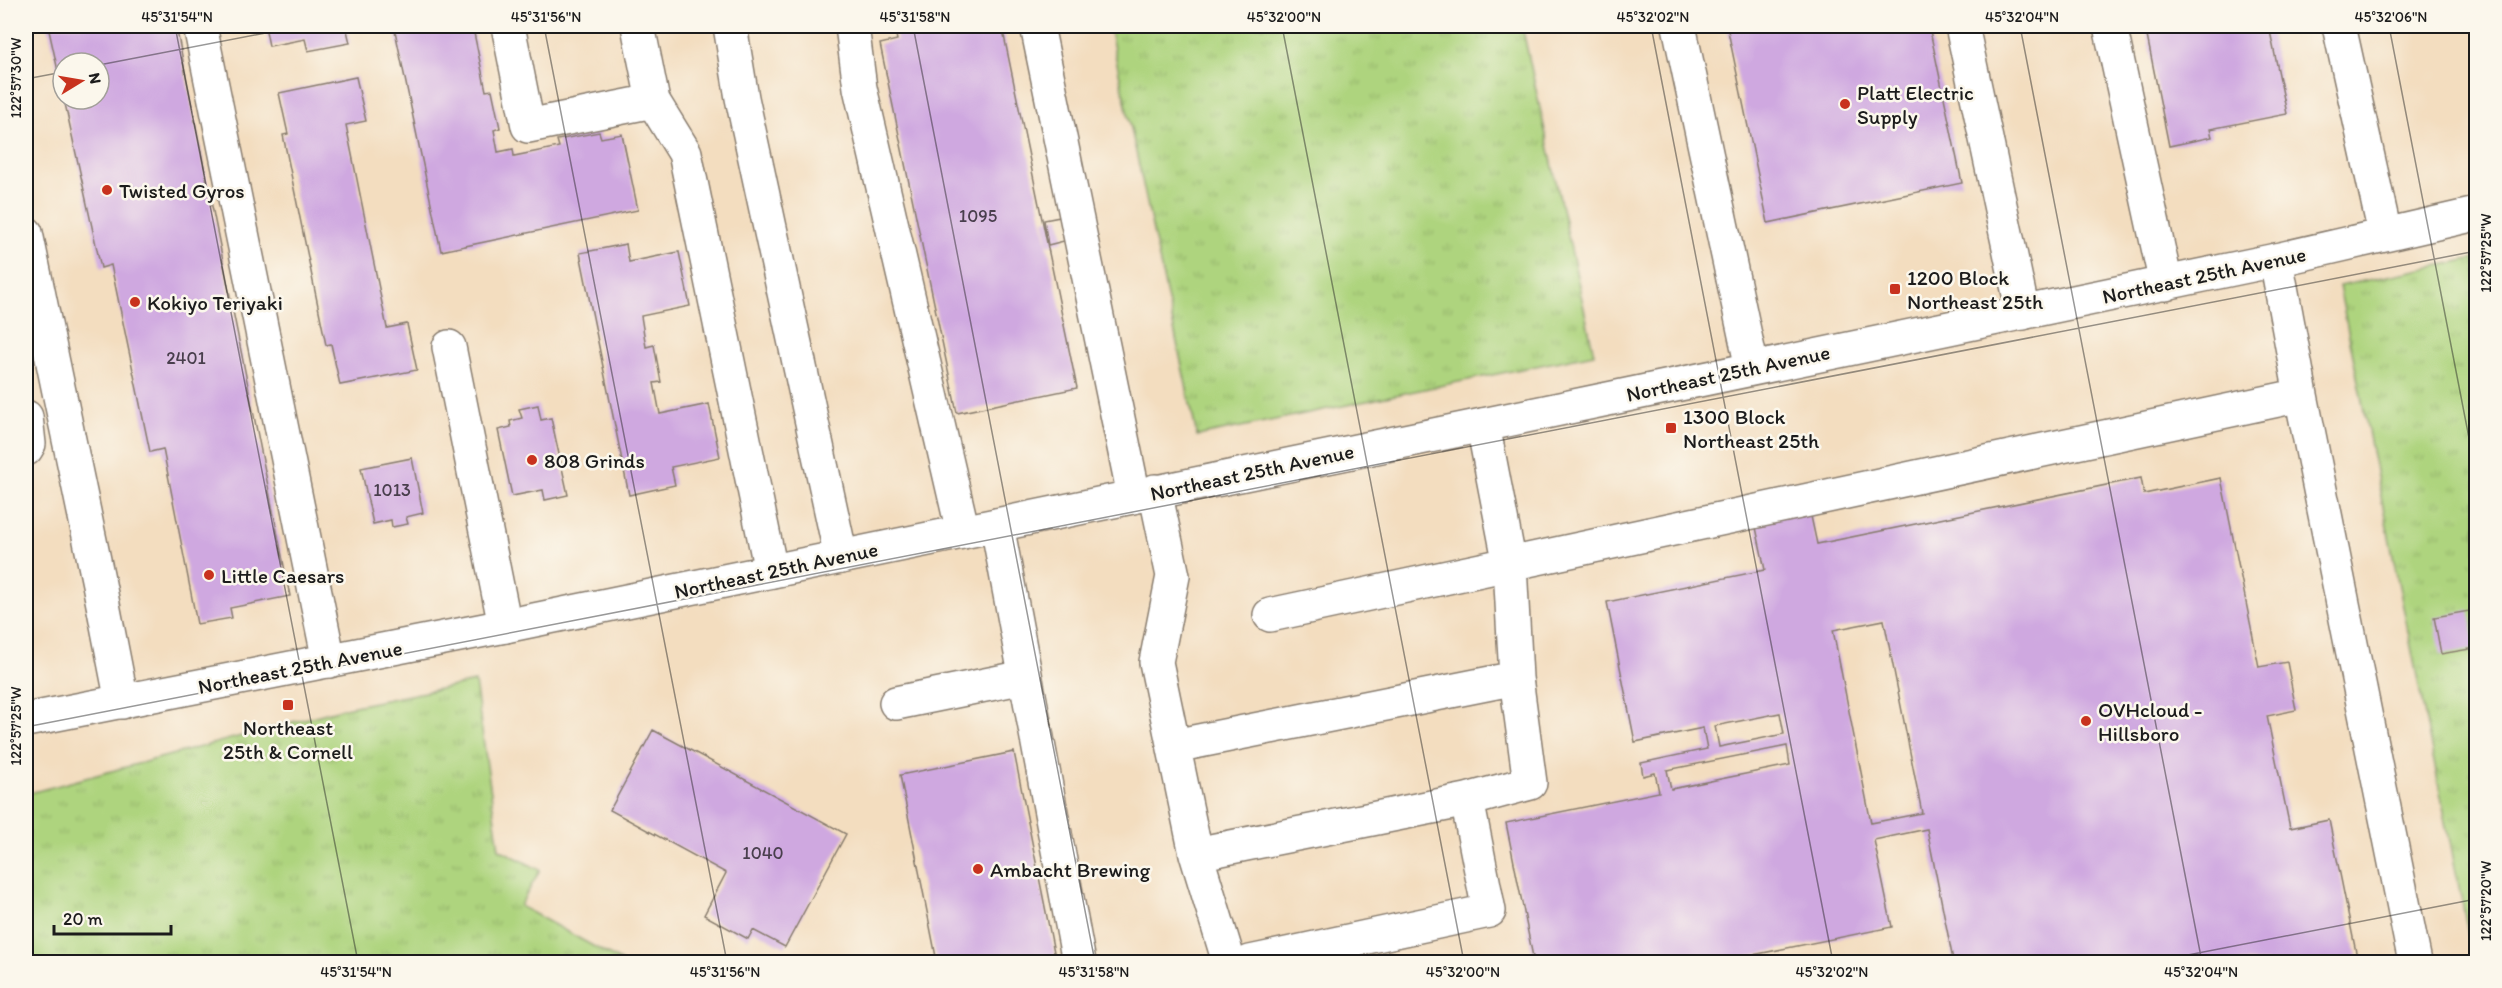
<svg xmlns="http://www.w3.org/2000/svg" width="2502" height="988" viewBox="0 0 2502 988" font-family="Itim,sans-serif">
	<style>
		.grass { fill: url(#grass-tufts); stroke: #65784d; stroke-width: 1.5 }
		.building { fill: #cfa8e0; fill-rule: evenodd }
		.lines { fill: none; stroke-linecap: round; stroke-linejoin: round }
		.minor-casing { stroke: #887c6e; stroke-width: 36 }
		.major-casing { stroke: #887c6e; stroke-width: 36 }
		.minor { stroke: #fff; stroke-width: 33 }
		.major { stroke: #fff; stroke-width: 33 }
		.ticks { fill: none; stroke: #1c1c1c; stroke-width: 1.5; stroke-opacity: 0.45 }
		.poi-dot { fill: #c8321e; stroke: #fbf7ec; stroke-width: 2 }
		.labels { text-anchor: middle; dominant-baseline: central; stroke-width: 5; stroke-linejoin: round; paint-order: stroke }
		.number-label { font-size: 18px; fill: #493f4d }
		.poi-label { font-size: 21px; fill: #1c1c1c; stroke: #fbf7ec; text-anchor: start }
		.street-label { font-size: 21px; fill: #1c1c1c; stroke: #fbf7ec }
		.neatline { fill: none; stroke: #1c1c1c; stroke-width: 2 }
		.ticks-label { font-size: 15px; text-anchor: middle; fill: #1c1c1c }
	</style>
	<defs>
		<pattern id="grass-tufts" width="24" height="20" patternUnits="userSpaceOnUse" patternTransform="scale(1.5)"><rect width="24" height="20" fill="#aed47e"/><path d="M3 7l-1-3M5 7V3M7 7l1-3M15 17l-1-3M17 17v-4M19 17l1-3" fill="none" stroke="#95b56c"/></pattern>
	</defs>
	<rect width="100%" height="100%" fill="#fbf7ec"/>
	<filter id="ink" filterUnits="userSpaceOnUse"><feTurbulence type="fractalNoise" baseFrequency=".0167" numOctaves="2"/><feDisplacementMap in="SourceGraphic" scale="12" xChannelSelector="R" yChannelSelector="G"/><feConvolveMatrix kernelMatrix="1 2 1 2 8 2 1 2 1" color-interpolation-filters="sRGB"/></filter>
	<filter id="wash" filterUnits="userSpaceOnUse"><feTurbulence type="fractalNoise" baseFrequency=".008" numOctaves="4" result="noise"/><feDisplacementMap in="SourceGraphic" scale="24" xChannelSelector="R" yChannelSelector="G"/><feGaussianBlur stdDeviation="1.35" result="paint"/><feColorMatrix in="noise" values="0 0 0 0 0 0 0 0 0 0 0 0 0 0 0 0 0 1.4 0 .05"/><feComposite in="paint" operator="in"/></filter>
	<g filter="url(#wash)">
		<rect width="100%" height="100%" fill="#f3ddbf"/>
		<path class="grass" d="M1109 26H1522L1594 354 1197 436Z
			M2476 258V962H2474L2339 286Z
			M475 682 499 849 540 870 520 906 622 962H26V794L345 708Z"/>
		<g id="blocks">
			<path class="building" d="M48 26H176L290 596 230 608 232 618 197 624 163 449 150 452 111 265 101 268 64 99H99V63H63L62 89Z
				M265 26H346L350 43 308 51 305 39 269 46Z
				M394 26H478L479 32 474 33 486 91 492 90 500 128 494 130 498 152 513 149 514 156 559 147 557 140 599 132 601 138 622 134 638 210 441 251Z
				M894 26H1002L1077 388 957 413 880 44 897 40Z
				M1727 26H1929L1962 183 1768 223Z
				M2145 26H2269L2287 114 2210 129 2212 137 2169 146Z
				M356 77 366 121 346 125 387 328 407 324 417 370 340 385 331 344 326 345 283 135 288 134 279 93Z
				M1060 217 1064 241 1048 245 1044 220Z
				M626 244 629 262 679 252 690 306 641 316 646 347 654 345 661 382 654 383 660 414 709 404 720 457 671 467 675 485 629 495 580 253Z
				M538 405 541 420 551 418 568 495 545 500 543 490 512 496 498 430 511 427 510 421 522 418 519 409Z
				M412 458 423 513 406 517 408 524 392 527 391 520 373 524 361 468Z
				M2141 478 2144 494 2221 478 2259 667 2287 662 2296 710 2267 716 2290 828 2329 820 2358 962H1945L1953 960 1927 829 1874 840 1892 927 1718 962H1534L1506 823 1659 792 1655 773 1643 776 1641 763 1707 749 1703 728 1635 742 1607 602 1765 570 1754 518 1809 507 1817 544ZM1884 620 1922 813 1871 823 1833 630ZM1780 713 1784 734 1719 747 1715 726ZM1787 746 1790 765 1671 789 1667 770Z
				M2469 611 2476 648 2441 654 2434 617Z
				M653 730 846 834 785 947 753 930 748 939 704 915 726 873 610 810Z
				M1014 752 1056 962H937L900 775Z"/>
		</g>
	</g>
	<g filter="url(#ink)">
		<use href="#blocks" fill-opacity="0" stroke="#887c6e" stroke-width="1.5"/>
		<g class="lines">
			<g class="minor-casing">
				<path id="minor" d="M200 26 329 661
					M508 26 528 126 653 101
					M638 26 653 101 685 153 771 571
					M730 26 742 98 841 557
					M852 26 860 88 963 532
					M1037 26 1134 496
					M1679 26 1752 368
					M1962 26 2023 313
					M2110 26 2166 284
					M2339 26 2385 234
					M26 233 99 584 122 702
					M449 347 505 626
					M2301 395 2415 962
					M26 417 29 444 26 449
					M1155 491 1173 576 1156 662 1196 854 1467 800 1530 783 1516 678 1510 565 1483 425
					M997 525 1079 962
					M1270 615 2301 395 2276 260
					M896 703 1025 677
					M1174 746 1516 678
					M1196 854 1229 962
					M1250 962 1489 911 1467 800"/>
			</g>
			<g class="major-casing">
				<path id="major" d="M26 720 505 626 1483 425 2276 260 2476 214"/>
			</g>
			<use href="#minor" class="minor"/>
			<use href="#major" class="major"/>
		</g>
	</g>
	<path class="ticks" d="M175 26 358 962M544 26 727 962M913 26 1095 962M1282 26 1464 962M1651 26 1833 962M2020 26 2202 962M2389 26 2476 474M99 65 302 26M26 79 63 72M26 727 2476 251M2152 962 2476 899"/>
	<g class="poi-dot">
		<circle cx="1845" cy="104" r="6"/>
		<circle cx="107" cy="190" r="6"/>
		<rect x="1889" y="283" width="12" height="12" rx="3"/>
		<circle cx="135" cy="302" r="6"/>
		<rect x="1665" y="422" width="12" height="12" rx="3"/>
		<circle cx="532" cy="460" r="6"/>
		<circle cx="209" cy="575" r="6"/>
		<rect x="282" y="699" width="12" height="12" rx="3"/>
		<circle cx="2086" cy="721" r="6"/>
		<circle cx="978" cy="869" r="6"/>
	</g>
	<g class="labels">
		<g class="number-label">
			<text x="978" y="216">1095</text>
			<text x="186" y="358">2401</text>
			<text x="392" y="490">1013</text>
			<text x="763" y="853">1040</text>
		</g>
		<g class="poi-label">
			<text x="1857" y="92">Platt Electric<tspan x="1857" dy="24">Supply</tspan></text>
			<text x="119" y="190">Twisted Gyros</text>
			<text x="1907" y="277">1200 Block<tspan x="1907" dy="24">Northeast 25th</tspan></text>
			<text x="147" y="302">Kokiyo Teriyaki</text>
			<text x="1683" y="416">1300 Block<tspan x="1683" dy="24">Northeast 25th</tspan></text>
			<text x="544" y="460">808 Grinds</text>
			<text x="221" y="575">Little Caesars</text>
			<text x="2098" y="709">OVHcloud -<tspan x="2098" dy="24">Hillsboro</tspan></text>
			<text x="288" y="727" text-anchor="middle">Northeast<tspan x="288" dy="24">25th &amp; Cornell</tspan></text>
			<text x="990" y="869">Ambacht Brewing</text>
		</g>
		<g class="street-label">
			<text transform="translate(2204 275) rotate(-12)">Northeast 25th Avenue</text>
			<text transform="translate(1728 373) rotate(-12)">Northeast 25th Avenue</text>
			<text transform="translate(1252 472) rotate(-12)">Northeast 25th Avenue</text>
			<text transform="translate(776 570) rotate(-12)">Northeast 25th Avenue</text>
			<text transform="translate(300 667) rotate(-11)">Northeast 25th Avenue</text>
		</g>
	</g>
	<rect width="2502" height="988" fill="none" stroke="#fbf7ec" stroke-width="66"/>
	<g transform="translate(81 81) rotate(79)"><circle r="28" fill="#fbf7ec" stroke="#a29f99" stroke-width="1.5"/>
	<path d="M0-4.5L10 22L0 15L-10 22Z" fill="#c8321e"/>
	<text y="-9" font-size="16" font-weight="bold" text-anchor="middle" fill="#1c1c1c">N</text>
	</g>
	<path d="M54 925v9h117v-9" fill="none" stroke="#1c1c1c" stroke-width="3"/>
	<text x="63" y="925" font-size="18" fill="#1c1c1c" stroke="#fbf7ec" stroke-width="4.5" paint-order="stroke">20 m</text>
	<rect x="33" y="33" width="2436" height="922" class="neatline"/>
	<g class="ticks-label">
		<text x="177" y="22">45°31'54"N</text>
		<text x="546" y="22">45°31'56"N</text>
		<text x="915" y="22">45°31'58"N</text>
		<text x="1284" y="22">45°32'00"N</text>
		<text x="1653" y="22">45°32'02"N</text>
		<text x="2022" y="22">45°32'04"N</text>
		<text x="2391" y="22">45°32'06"N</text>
		<text transform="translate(16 78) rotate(-90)" y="5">122°57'30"W</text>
		<text transform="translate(2486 253) rotate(-90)" y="5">122°57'25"W</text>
		<text transform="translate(16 726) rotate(-90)" y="5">122°57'25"W</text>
		<text transform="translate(2486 901) rotate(-90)" y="5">122°57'20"W</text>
		<text x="356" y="977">45°31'54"N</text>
		<text x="725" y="977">45°31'56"N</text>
		<text x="1094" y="977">45°31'58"N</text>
		<text x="1463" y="977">45°32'00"N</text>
		<text x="1832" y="977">45°32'02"N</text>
		<text x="2201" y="977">45°32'04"N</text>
	</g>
</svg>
